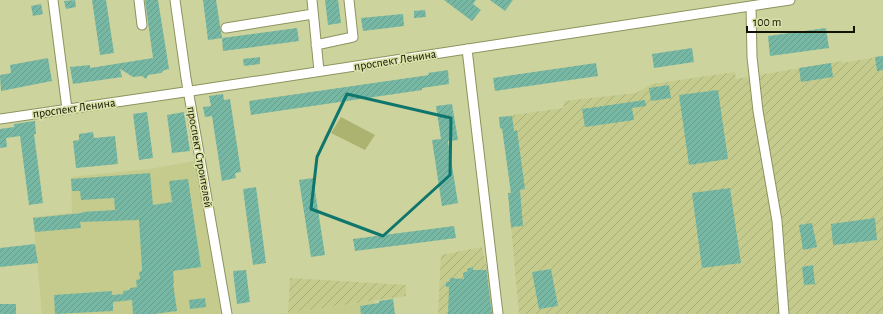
<svg xmlns="http://www.w3.org/2000/svg" width="883" height="314" viewBox="0 0 883 314" font-family="'Alegreya Sans',sans-serif">
	<style>
		.built { fill: #c4cb8c }
		.industrial { fill: url(#industrial-furrows) }
		.pitch { fill: #acb370 }
		.building { fill: url(#building-hatch) }
		.lines { fill: none; stroke-linecap: round; stroke-linejoin: round }
		.minor-casing { stroke: #8d935e; stroke-width: 11 }
		.minor { stroke: #fff; stroke-width: 9 }
		.marked { fill: none; stroke: #0f766e; stroke-width: 3; stroke-linejoin: round }
		.labels { text-anchor: middle; dominant-baseline: central; stroke-width: 3.5; stroke-linejoin: round; paint-order: stroke }
		.street-label { font-size: 12px; fill: #121301; stroke: #dae1a9 }
	</style>
	<defs>
		<pattern id="industrial-furrows" width="10" height="10" patternUnits="userSpaceOnUse"><rect width="10" height="10" fill="#c4cb8c"/><path d="M-1 1l2-2M0 10L10 0M9 11l2-2" fill="none" stroke="#a7ad77"/></pattern>
		<pattern id="building-hatch" width="6" height="6" patternUnits="userSpaceOnUse"><rect width="6" height="6" fill="#77b8a4"/><path d="M-1 1l2-2M0 6l6-6M5 7l2-2" fill="none" stroke="#669d8b"/></pattern>
	</defs>
	<rect width="100%" height="100%" fill="#cdd39c"/>
	<path class="built" d="M195 161 221 314H42L33 217 72 213 71 177 150 169Z
		M374 301 375 314H278L289 313Z"/>
	<path class="industrial" d="M883 56V314H519L508 193 511 191 503 133 500 128 499 117 563 108 565 101 636 93 652 84 735 72 736 79 842 61V63Z
		M482 247 486 265 495 266 499 314H438L441 255Z
		M290 278 406 285V296L288 313Z"/>
	<path class="pitch" d="M341 117 375 135 365 150 331 133Z"/>
	<path class="building" d="M75 0 76 7 66 9 64 1Z
		M92 0H106L114 53 100 55Z
		M145 0H158L169 69 164 70 161 73 148 75 146 79 142 76 133 77 120 69 122 77 73 84 70 67 90 65V68L153 58Z
		M203 0H216L222 38 208 40Z
		M325 0H338L341 23 328 25Z
		M444 0H476L473 4 481 10 472 21Z
		M490 0H513L505 11Z
		M41 4 43 14 33 16 31 6Z
		M425 10 426 17 414 18V11Z
		M403 14 404 26 363 31 361 18Z
		M297 28 299 41 223 51 222 38Z
		M826 28 829 48 770 56 768 36Z
		M692 48 694 62 654 68 652 54Z
		M883 56V70L877 71 875 57Z
		M260 57V64L244 66 243 59Z
		M48 58 52 81 1 91 0 75 11 73 10 65Z
		M596 63 598 76 495 91 493 78Z
		M831 63 833 77 801 82 799 68Z
		M448 70 449 84 422 88V90L251 115 249 101 429 75 428 73Z
		M669 85 671 98 651 101 649 88Z
		M718 90 728 159 689 165 679 95Z
		M223 94 224 100 230 99 241 172 235 173 236 178 222 181 212 116 205 117 203 107 211 106 209 96Z
		M645 100 646 106 632 108 634 120 585 127 582 109Z
		M452 104 458 140 448 141 458 203 442 206 432 140 441 139 436 106Z
		M147 112 153 158 139 160 133 114Z
		M184 112 190 151 172 153 167 115Z
		M512 116 514 131 517 130 525 189 520 190 523 226 511 227 508 193H511L502 128H500L499 117Z
		M35 121 36 134H34L43 203 29 205 20 136 6 138 7 147 0 148V129L14 127V124Z
		M93 132 94 138 115 136 118 164 76 168 73 141 79 140V134Z
		M150 173 153 205 172 202 169 181 188 179 201 267 173 271 174 283H173L177 311 154 314H133L132 300 113 302V311L55 314 54 295 112 291V295L123 294V291L130 290V288L137 287 136 280 140 279 139 272 142 271V269L139 220 80 222 81 228 35 232 33 218 82 213V212L115 210 114 198 81 200 80 191H72L71 179Z
		M313 178 325 255 311 257 299 180Z
		M256 187 266 263 253 265 243 189Z
		M730 188 741 263 702 268 692 193Z
		M875 218 877 240 833 245 831 224Z
		M812 223 817 247 803 250 799 225Z
		M454 226 456 238 355 251 353 239Z
		M35 244 38 263 0 267V248Z
		M813 265 815 284 804 285 802 267Z
		M473 267V270H486V267L492 314H448L449 287H446V282H450V278L464 279 463 273 468 271 467 269Z
		M551 269 558 306 539 309 532 272Z
		M246 270 250 302 237 304 233 271Z
		M205 298 206 307 190 309 189 300Z
		M393 299 395 314H361L360 306 379 303V301Z
		M0 304H16V314H0Z"/>
	<g class="lines">
		<g class="minor-casing">
			<path id="minor" d="M53 0 67 109
				M139 0 142 25
				M175 0 186 78 227 314
				M312 0 319 71
				M751 6 752 57 758 111 777 221 784 314
				M226 28 313 14
				M316 45 353 37 349 0
				M467 49 498 314
				M0 119 178 93 790 0"/>
		</g>
		<use href="#minor" class="minor"/>
	</g>
	<path class="marked" d="M347 94 451 118 450 175 383 236 311 209 317 157Z"/>
	<g class="labels">
		<g class="street-label">
			<text transform="translate(395 60) rotate(-9)">проспект Ленина</text>
			<text transform="translate(74 108) rotate(-8)">проспект Ленина</text>
			<text transform="translate(200 157) rotate(80)">проспект Строителей</text>
		</g>
	</g>
	<path d="M747 26v6h107v-6" fill="none" stroke="#121301" stroke-width="2"/>
	<text x="753" y="26" font-size="12" fill="#121301" stroke="#dae1a9" stroke-width="3" paint-order="stroke">100 m</text>
</svg>
